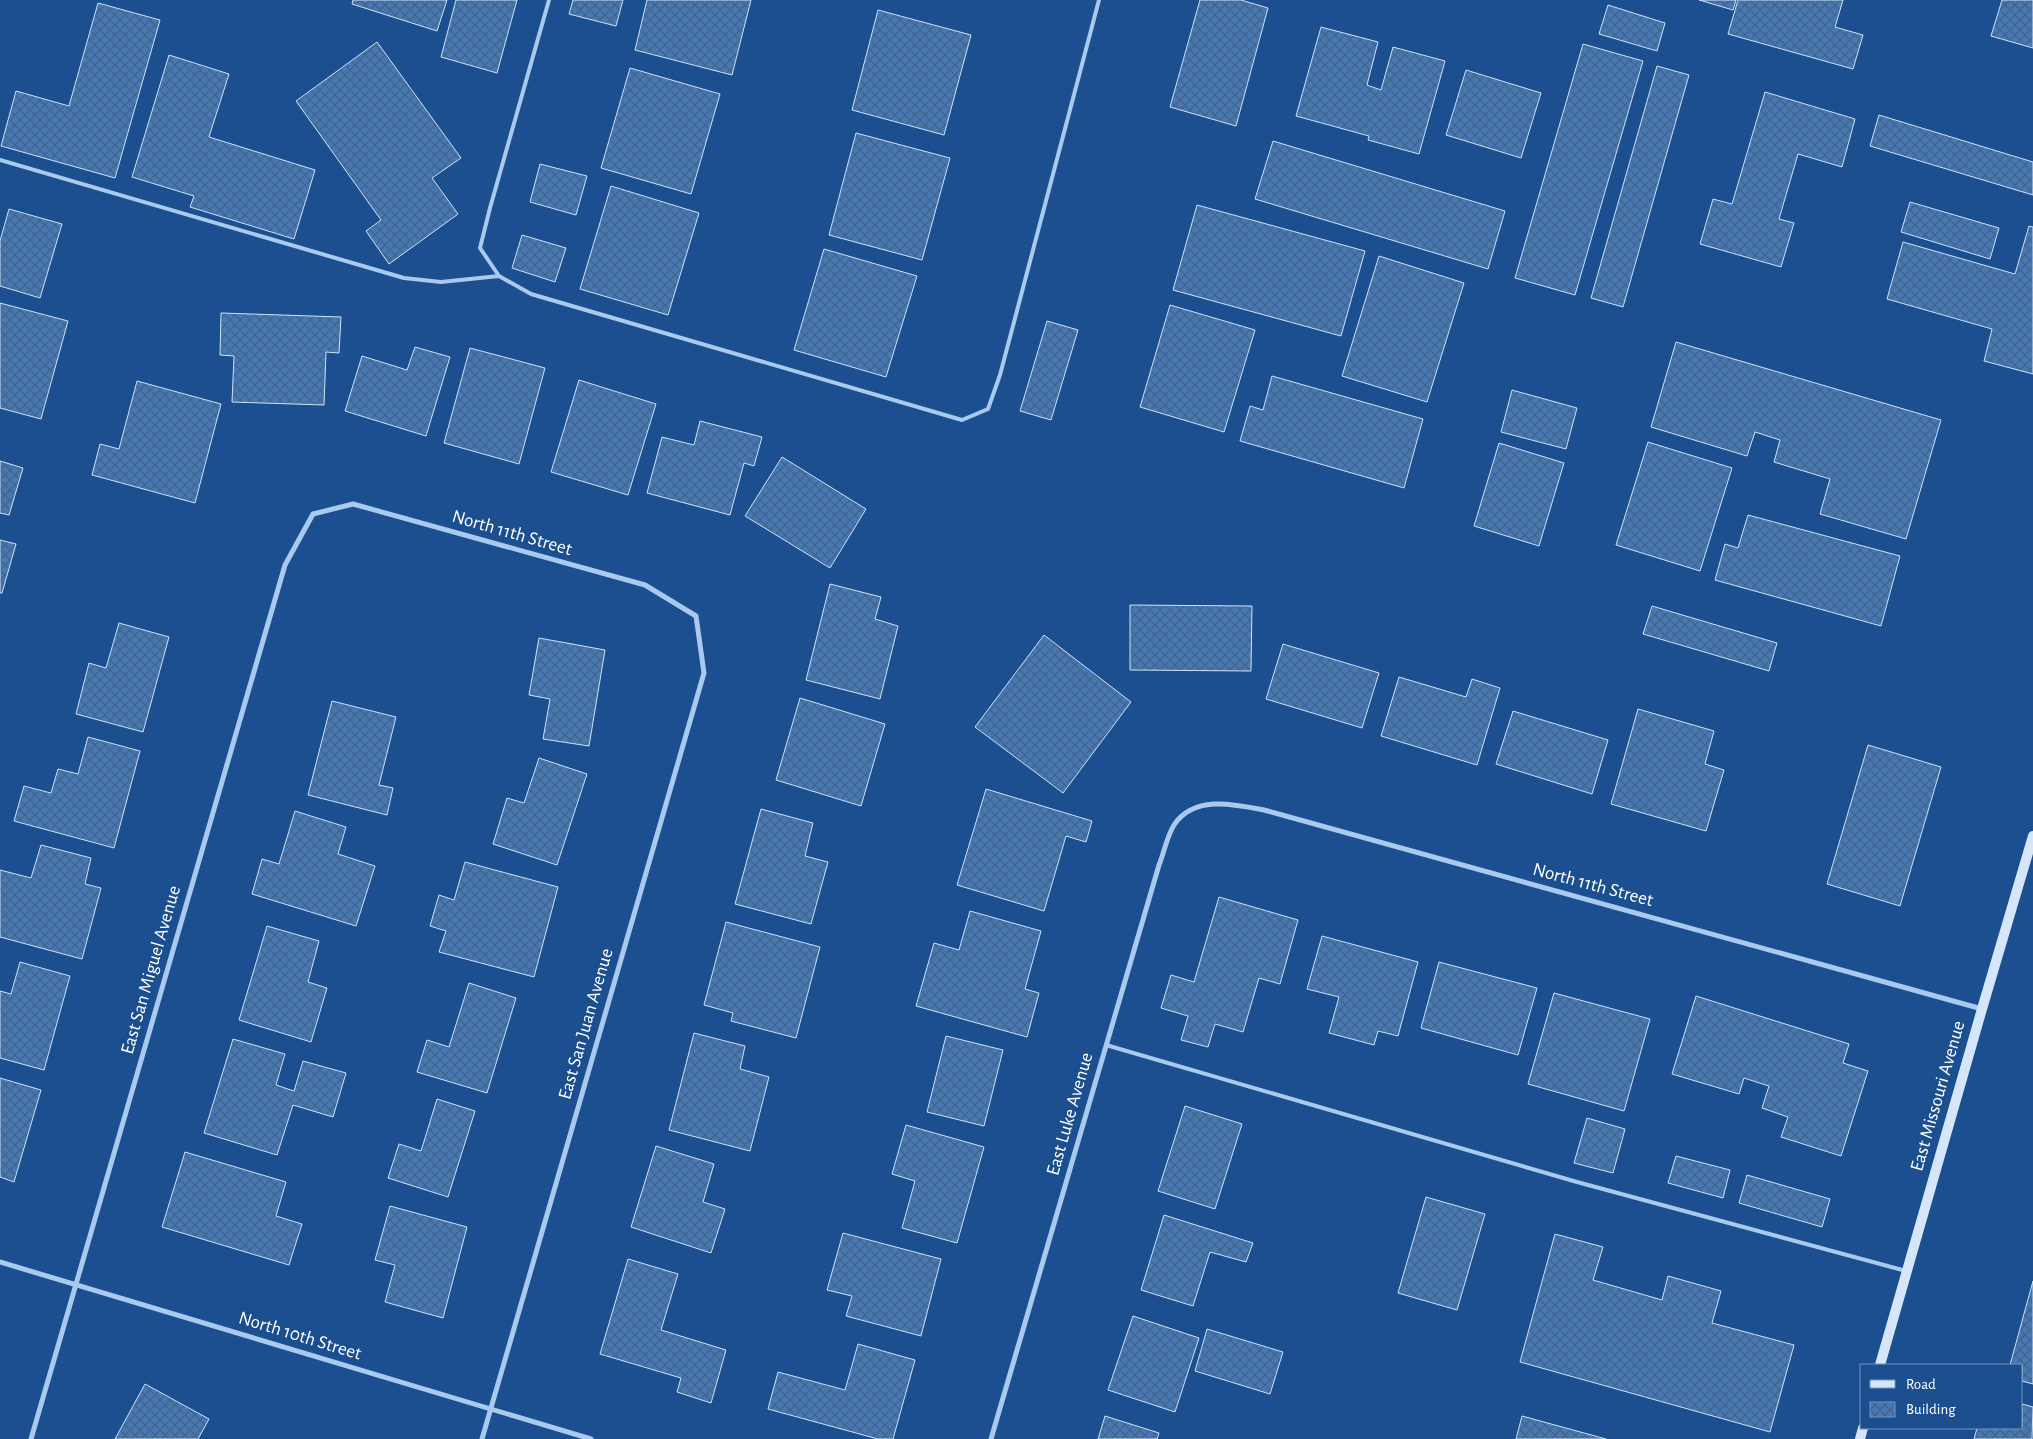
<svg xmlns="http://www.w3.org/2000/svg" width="2033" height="1439" viewBox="0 0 2033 1439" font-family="'Alegreya Sans',sans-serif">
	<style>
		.building { fill: url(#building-cross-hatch); stroke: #cfe3fa }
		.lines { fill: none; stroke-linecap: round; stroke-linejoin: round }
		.service { stroke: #a9c9ee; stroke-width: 4 }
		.minor { stroke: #a9c9ee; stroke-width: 5 }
		.secondary { stroke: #d6e6fa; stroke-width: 10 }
		.labels { text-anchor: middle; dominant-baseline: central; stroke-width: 4; stroke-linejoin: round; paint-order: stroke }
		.street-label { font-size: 19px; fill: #fff; stroke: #1b4f8f }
	</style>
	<defs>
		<pattern id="building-cross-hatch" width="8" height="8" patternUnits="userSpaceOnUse" patternTransform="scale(1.25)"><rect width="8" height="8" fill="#4478b7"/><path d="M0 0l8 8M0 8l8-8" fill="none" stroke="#486282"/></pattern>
	</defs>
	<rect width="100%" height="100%" fill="#1b4f8f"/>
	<path class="building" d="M353 0H447L437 31 352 4Z
		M456 0H517L497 73 441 57Z
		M573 0H623L616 26 569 14Z
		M647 0H751L732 75 635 50Z
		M1200 0H1241L1268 8 1236 126 1170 107Z
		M1699 0H1736L1733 10Z
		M1738 0H1843L1835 27 1863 35 1853 69 1728 34Z
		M2002 0H2033V48L1991 36Z
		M98 3 160 20 115 178 1 146 16 91 69 106Z
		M1608 5 1665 23 1657 51 1599 34Z
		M878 10 971 35 944 135 852 110Z
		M1321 27 1378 42 1367 85 1381 90 1393 47 1445 61 1419 154 1368 140 1369 136 1296 116Z
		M377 42 461 158 432 178 458 214 389 264 366 231 381 220 296 101Z
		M1583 44 1643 61 1575 295 1515 278Z
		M169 55 229 74 209 137 315 170 294 239 190 207 194 196 132 177Z
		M1657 66 1689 75 1623 307 1591 298Z
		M630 68 720 94 691 194 601 168Z
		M1466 70 1541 93 1521 158 1446 135Z
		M1765 92 1855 119 1842 167 1798 154 1779 219 1794 223 1781 267 1700 244 1713 199 1732 204Z
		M1879 115 2033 162V195L1870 146Z
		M856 133 950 158 922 260 829 235Z
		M1273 141 1505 211 1488 269 1255 199Z
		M540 164 587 176 576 215 530 202Z
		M611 186 699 213 668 315 580 289Z
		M1910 202 1999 228 1990 259 1901 232Z
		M1197 205 1365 251 1341 336 1173 290Z
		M9 209 62 224 40 298 0 286V241Z
		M2029 226 2033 227V374L1984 361 1992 329 1887 299 1903 242 2015 274Z
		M522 235 566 248 555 282 512 268Z
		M824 249 917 276 886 377 794 350Z
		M1379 256 1464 283 1427 402 1342 376Z
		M0 303 68 321 41 419 0 408Z
		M1170 305 1255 330 1224 432 1140 407Z
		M221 313 341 317 339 353 326 352 324 405 232 402 234 356 220 355Z
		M1047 321 1078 330 1051 420 1020 411Z
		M1676 342 1941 420 1906 539 1820 514 1830 479 1774 462 1780 440 1755 432 1747 456 1651 427Z
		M415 347 450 357 426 436 345 411 362 356 407 370Z
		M470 348 545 368 519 464 444 443Z
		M1272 376 1423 419 1404 488 1240 441 1250 406 1263 410Z
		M579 380 656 404 628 495 551 472Z
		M137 381 221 404 195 503 92 475 100 444 119 449Z
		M1512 390 1577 408 1566 449 1501 432Z
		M700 421 762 437 754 466 744 463 730 515 647 493 662 437 694 445Z
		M1648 442 1732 468 1700 571 1616 545Z
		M1499 443 1564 463 1539 546 1474 526Z
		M782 457 866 509 830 568 745 516Z
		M0 461 23 468 9 515 0 513Z
		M1748 515 1900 556 1881 626 1715 580 1725 544 1738 548Z
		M0 540 16 544 2 593H0Z
		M830 584 881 597 875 619 898 626 880 699 806 680Z
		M1130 605 1252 606 1251 671 1130 670Z
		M1652 606 1777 643 1769 671 1643 634Z
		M119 623 169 637 143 732 76 714 89 663 106 668Z
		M1044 635 1131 702 1063 793 975 727Z
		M539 638 605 650 589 746 543 739 550 699 529 695Z
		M1283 644 1379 673 1362 728 1266 699Z
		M1399 677 1466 697 1472 679 1500 688 1477 765 1381 736Z
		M800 698 885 724 861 806 776 780Z
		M332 701 396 717 379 785 393 788 387 815 308 795Z
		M1638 709 1714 731 1705 764 1724 770 1706 831 1611 804Z
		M1513 711 1608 740 1592 794 1496 764Z
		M88 737 140 751 114 848 14 821 24 786 51 793 58 769 78 774Z
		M1868 745 1941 767 1900 906 1827 884Z
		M539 758 587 774 557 865 493 844 507 798 524 803Z
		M986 789 1092 821 1086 842 1066 836 1044 911 957 885Z
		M761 809 813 823 805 856 828 862 811 924 735 904Z
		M295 811 346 827 338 854 375 866 356 926 252 894 262 859 279 864Z
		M41 845 91 858 85 884 101 888 82 959 0 937V870L31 878Z
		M465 862 558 887 534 977 439 952 446 931 430 926 439 895 454 900Z
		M1219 897 1298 920 1280 984 1259 978 1243 1032 1215 1024 1208 1047 1181 1040 1188 1016 1161 1008 1171 975 1194 982Z
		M970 911 1041 931 1025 989 1039 993 1027 1037 916 1006 934 943 959 950Z
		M726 922 820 947 796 1038 731 1021 733 1013 704 1005Z
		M267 926 319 941 308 982 327 988 311 1042 239 1020Z
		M1322 936 1418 962 1398 1036 1378 1031 1374 1045 1329 1033 1339 997 1307 989Z
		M20 962 70 976 44 1070 0 1058V991L11 994Z
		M1439 962 1537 988 1518 1055 1421 1028Z
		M469 983 516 998 487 1093 417 1072 427 1040 449 1047Z
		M1554 993 1650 1019 1624 1111 1528 1084Z
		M1696 996 1849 1044 1843 1063 1868 1071 1841 1156 1781 1137 1788 1117 1762 1108 1769 1086 1744 1078 1739 1094 1672 1074Z
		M694 1033 745 1046 740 1069 769 1077 750 1151 669 1130Z
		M946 1036 1003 1050 984 1126 927 1112Z
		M233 1039 285 1054 276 1085 294 1091 303 1061 346 1073 333 1117 293 1105 277 1155 204 1133Z
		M0 1078 41 1090 14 1182 0 1177Z
		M437 1099 475 1111 448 1197 388 1178 399 1144 421 1151Z
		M1185 1106 1242 1124 1215 1209 1158 1191Z
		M1587 1118 1625 1129 1613 1173 1574 1163Z
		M906 1125 984 1147 957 1243 902 1228 915 1181 892 1174Z
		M656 1146 714 1164 703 1202 725 1209 711 1253 631 1227Z
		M185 1152 286 1182 276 1216 302 1224 289 1265 162 1227Z
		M1676 1156 1730 1170 1723 1198 1668 1183Z
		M1747 1175 1830 1199 1822 1227 1739 1203Z
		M1426 1197 1485 1214 1457 1310 1398 1293Z
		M390 1206 467 1227 443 1318 385 1302 395 1265 375 1260Z
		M1164 1215 1253 1243 1246 1262 1210 1252 1193 1306 1141 1290Z
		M843 1233 941 1259 921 1336 846 1316 852 1296 827 1290Z
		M1555 1234 1603 1247 1593 1280 1662 1300 1668 1276 1721 1291 1712 1323 1794 1345 1770 1432 1520 1362Z
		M628 1259 678 1274 661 1330 726 1350 711 1403 677 1392 681 1378 600 1354Z
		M2033 1281V1384L2022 1381V1365H2010Z
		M1133 1316 1199 1338 1175 1412 1108 1390Z
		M1207 1329 1283 1352 1270 1394 1195 1371Z
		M858 1344 915 1360 893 1439H878L768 1409 778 1372 845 1390Z
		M145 1384 209 1419 198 1439H115Z
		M2022 1404 2033 1407 2032 1439H1974L1977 1428H2022Z
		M1105 1416 1159 1433 1157 1439H1098Z
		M1522 1416 1606 1439H1516Z"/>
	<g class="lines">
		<path class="service" d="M549 0 490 208 480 248 499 276 531 294 962 420 988 409 1000 375 1099 0
			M0 160 404 278 441 282 499 276
			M1106 1045 1577 1182 1906 1271"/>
		<path class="minor" d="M0 1262 591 1439
			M31 1439 285 565 313 514 353 504 645 585 696 616 704 673 482 1439
			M991 1439 1159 865C1164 853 1167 836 1174 825 1194 795 1234 804 1264 810L1982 1009"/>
		<path class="secondary" d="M1880 1365 1982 1009 2033 836
			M1860 1439 1863 1428"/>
	</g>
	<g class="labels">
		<g class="street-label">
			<text transform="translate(512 533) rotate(16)">North 11th Street</text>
			<text transform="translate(1593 885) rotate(15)">North 11th Street</text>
			<text transform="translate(151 970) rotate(-74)">East San Miguel Avenue</text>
			<text transform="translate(586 1024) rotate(-74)">East San Juan Avenue</text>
			<text transform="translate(1938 1096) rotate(-74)">East Missouri Avenue</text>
			<text transform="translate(1070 1114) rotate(-74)">East Luke Avenue</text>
			<text transform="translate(300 1336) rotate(17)">North 10th Street</text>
		</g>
	</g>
	<rect x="1860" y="1364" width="162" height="65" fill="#1b4f8f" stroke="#7695bc"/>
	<rect x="1870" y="1380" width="25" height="8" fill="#d6e6fa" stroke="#7695bc"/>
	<text x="1906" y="1389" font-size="15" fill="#ffffff">Road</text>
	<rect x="1870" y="1402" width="25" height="15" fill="url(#building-cross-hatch)" stroke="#7695bc"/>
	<text x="1906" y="1414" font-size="15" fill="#ffffff">Building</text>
</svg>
